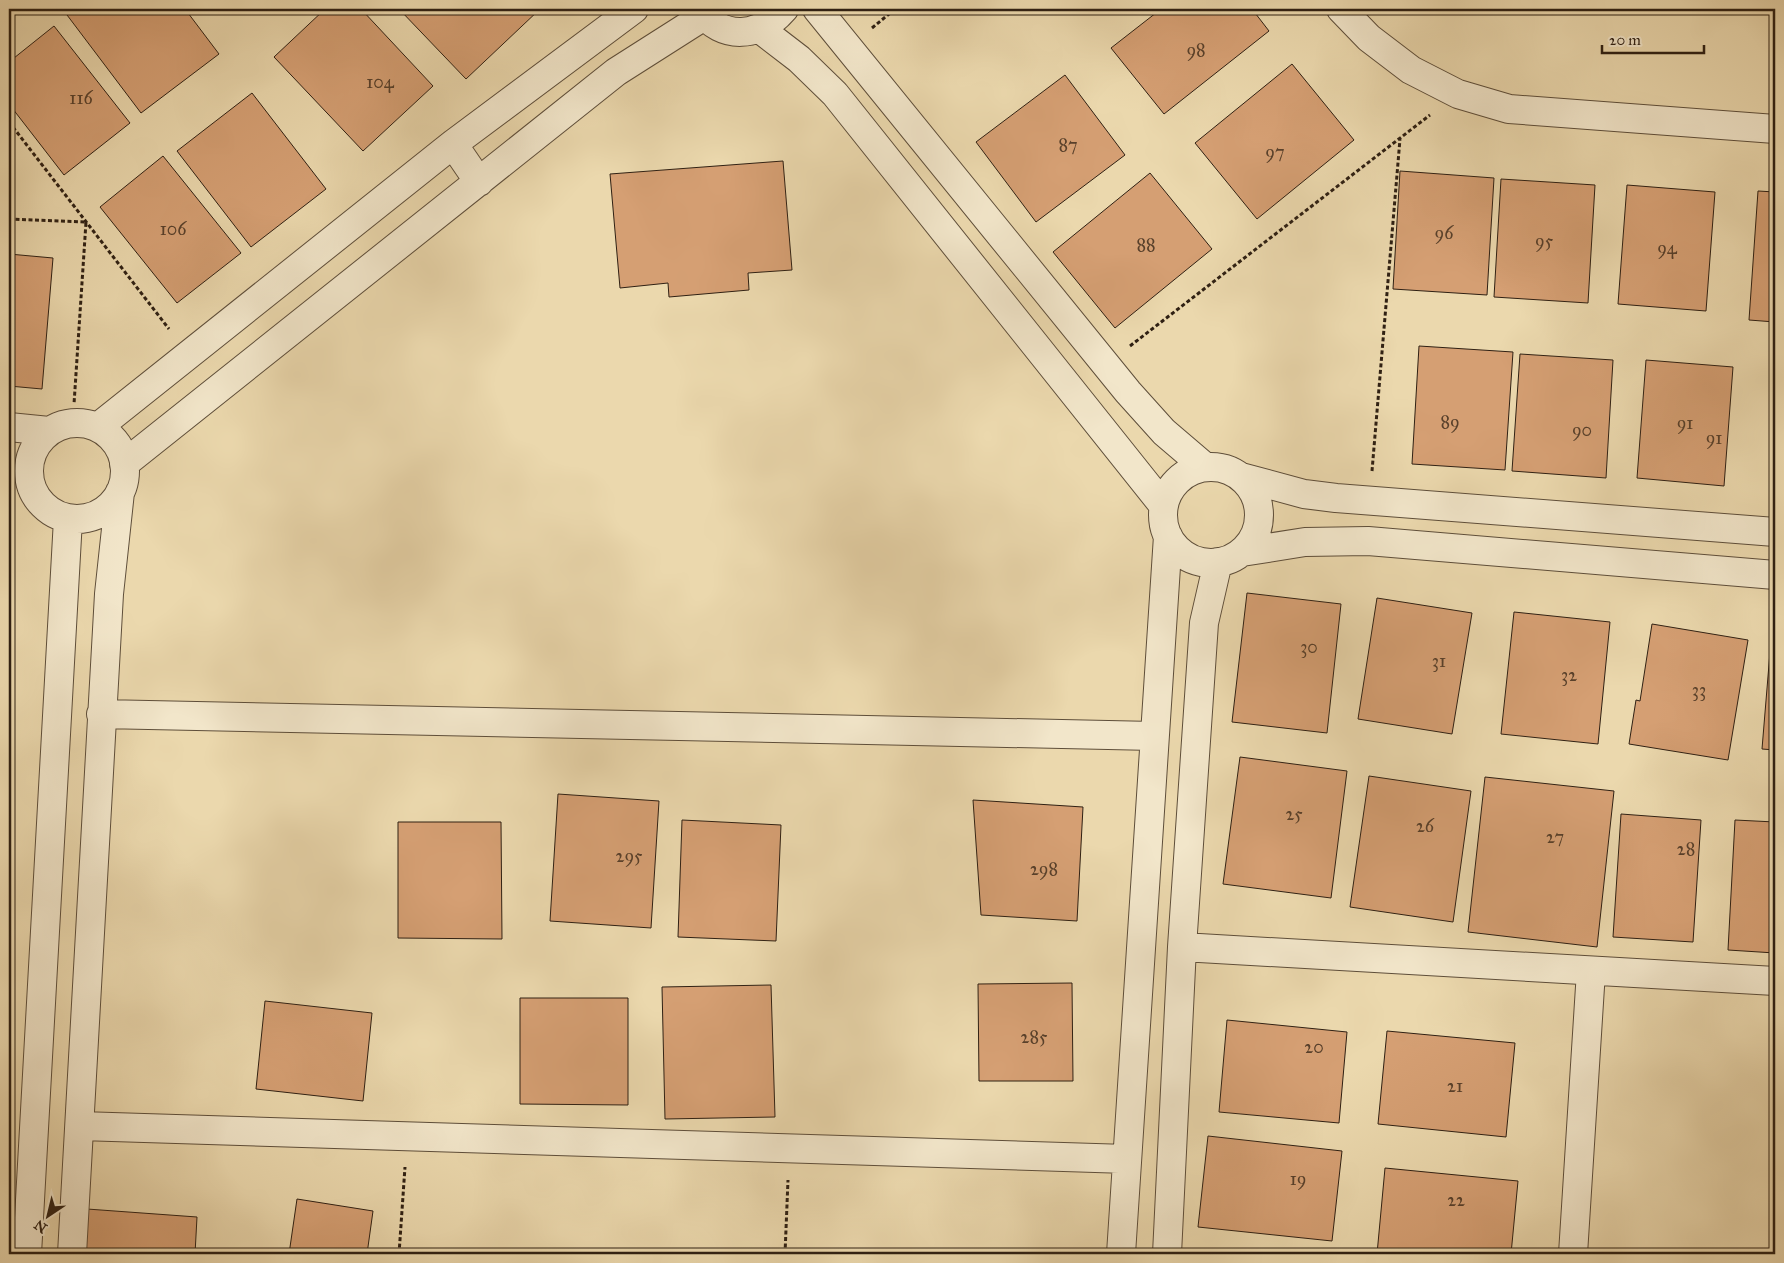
<svg xmlns="http://www.w3.org/2000/svg" width="1784" height="1263" viewBox="0 0 1784 1263" font-family="'IM FELL Great Primer',serif">
	<style>
		.building { fill: #d59f73; stroke: #2f2013 }
		.lines { fill: none; stroke-linecap: round; stroke-linejoin: round }
		.minor-casing { stroke: #5e4e3a; stroke-width: 30 }
		.path { stroke: #2f2013; stroke-width: 3; stroke-dasharray: 4 2.5; stroke-linecap: butt }
		.minor { stroke: #f2e6ca; stroke-width: 28 }
		.labels { text-anchor: middle; dominant-baseline: central; stroke-width: 4; stroke-linejoin: round; paint-order: stroke }
		.number-label { font-size: 18px; fill: #58402b }
	</style>
	<rect width="100%" height="100%" fill="#ebd8ad"/>
	<filter id="stains"><feTurbulence type="fractalNoise" baseFrequency=".004" numOctaves="4"/><feColorMatrix values="0 0 0 0 .2 0 0 0 0 .09 0 0 0 0 .02 0 0 0 .5 -.17"/></filter>
	<radialGradient id="worn" r=".72"><stop offset=".6" stop-color="#630" stop-opacity="0"/><stop offset="1" stop-color="#630" stop-opacity=".3"/></radialGradient>
	<path class="building" d="M67 9H185L219 54 141 113 64 11Z
		M325 9H361L433 86 363 151 274 57Z
		M399 9H540L466 79Z
		M1161 9H1252L1269 31 1164 114 1111 48Z
		M54 26 130 123 64 175 9 104V62Z
		M1292 64 1354 140 1257 219 1195 143Z
		M1065 75 1125 155 1036 222 976 142Z
		M252 93 326 189 251 247 177 151Z
		M163 156 241 253 177 303 100 207Z
		M783 161 792 270 748 273 749 290 669 297 668 283 620 288 610 174Z
		M1400 171 1494 178 1487 295 1393 289Z
		M1150 173 1212 249 1115 328 1053 252Z
		M1501 179 1595 185 1588 303 1494 297Z
		M1627 185 1715 192 1706 311 1618 304Z
		M1758 191 1775 192V322L1749 320Z
		M9 254 53 258 42 389 9 386Z
		M1419 346 1513 352 1505 470 1412 464Z
		M1520 354 1613 360 1606 478 1512 471Z
		M1646 360 1733 367 1724 486 1637 478Z
		M1775 443V501H1771Z
		M1247 593 1341 604 1327 733 1232 722Z
		M1377 598 1472 613 1452 734 1358 719Z
		M1514 612 1610 622 1598 744 1501 734Z
		M1652 624 1748 640 1728 760 1629 744 1636 700 1640 701Z
		M1771 640H1775V750L1762 749Z
		M1240 757 1347 771 1331 898 1223 884Z
		M1369 776 1471 791 1453 922 1350 907Z
		M1485 777 1614 791 1597 947 1468 932Z
		M558 794 659 801 651 928 550 921Z
		M973 800 1083 807 1077 921 981 915Z
		M1621 814 1701 820 1693 942 1613 937Z
		M682 820 781 825 776 941 678 937Z
		M1735 820 1775 822V953L1728 950Z
		M398 822H501L502 939 398 938Z
		M1072 983 1073 1081H979L978 984Z
		M771 985 775 1117 665 1119 662 987Z
		M520 998H628V1105L520 1104Z
		M265 1001 372 1013 363 1101 256 1089Z
		M1227 1020 1347 1032 1339 1123 1219 1112Z
		M1387 1031 1515 1043 1506 1137 1378 1124Z
		M1208 1136 1342 1151 1332 1241 1198 1227Z
		M1385 1168 1518 1181 1511 1254H1377Z
		M297 1199 373 1211 367 1254H289Z
		M87 1209 197 1217 195 1254H84Z"/>
	<g class="lines">
		<g class="minor-casing">
			<path id="minor" d="M699 9C723 42 760 37 784 9
				M817 9 1128 392 1164 432 1205 467
				M1341 9 1369 38 1411 70 1458 94 1509 109 1775 129
				M760 29 799 59 835 94 1163 505
				M453 144 479 182
				M29 471a48 48 0 1 1 96 0a48 48 0 1 1-96 0Z
				M9 427 49 431
				M98 427 453 144 634 9
				M124 464 616 72 704 16
				M1163 515a48 48 0 1 1 96 0a48 48 0 1 1-96 0Z
				M1241 477 1304 494 1336 498 1775 532
				M1242 552 1305 542 1368 541 1775 575
				M101 714 1154 736
				M1182 947 1775 981
				M80 1126 1127 1159
				M27 1254 68 519
				M72 1254 109 594 120 492
				M1121 1254 1168 536
				M1167 1254 1182 947 1204 623 1218 562
				M1573 1254 1591 971"/>
		</g>
		<path class="path" d="M872 28 895 9
			M9 122 169 329
			M9 219 86 222 74 404
			M1130 346 1430 115
			M1372 471 1400 139
			M399 1254 405 1167
			M785 1254 788 1180"/>
		<use href="#minor" class="minor"/>
	</g>
	<g class="labels">
		<g class="number-label">
			<text x="1196" y="50">98</text>
			<text x="380" y="82">104</text>
			<text x="81" y="98">116</text>
			<text x="1068" y="145">87</text>
			<text x="1275" y="152">97</text>
			<text x="173" y="229">106</text>
			<text x="1444" y="233">96</text>
			<text x="1544" y="241">95</text>
			<text x="1146" y="245">88</text>
			<text x="1667" y="248">94</text>
			<text x="1450" y="422">89</text>
			<text x="1685" y="423">91</text>
			<text x="1582" y="430">90</text>
			<text x="1714" y="438">91</text>
			<text x="1309" y="647">30</text>
			<text x="1439" y="661">31</text>
			<text x="1569" y="675">32</text>
			<text x="1699" y="690">33</text>
			<text x="1294" y="814">25</text>
			<text x="1425" y="826">26</text>
			<text x="1555" y="837">27</text>
			<text x="1686" y="849">28</text>
			<text x="629" y="856">295</text>
			<text x="1044" y="869">298</text>
			<text x="1034" y="1037">285</text>
			<text x="1314" y="1047">20</text>
			<text x="1455" y="1086">21</text>
			<text x="1298" y="1179">19</text>
			<text x="1456" y="1200">22</text>
		</g>
	</g>
	<rect width="1784" height="1263" fill="none" stroke="#ebd8ad" stroke-width="30"/>
	<rect x="10" y="10" width="1764" height="1243" fill="none" stroke="#2f2013" stroke-width="2.5"/>
	<rect x="15" y="15" width="1754" height="1233" fill="none" stroke="#2f2013"/>
	<g transform="translate(48 1216) rotate(215)" stroke="#f2e6ca" stroke-width="4" paint-order="stroke">
	<path d="M0-4L9 19L0 12L-9 19Z" fill="#2f2013"/>
	<text y="-8" font-size="14" font-weight="bold" text-anchor="middle" fill="#2f2013">N</text>
	</g>
	<path d="M1602 45v8h102v-8" fill="none" stroke="#2f2013" stroke-width="2.5"/>
	<text x="1609" y="45" font-size="15" fill="#2f2013" stroke="#f2e6ca" stroke-width="4" paint-order="stroke">20 m</text>
	<rect width="100%" height="100%" filter="url(#stains)"/>
	<rect width="100%" height="100%" fill="url(#worn)"/>
</svg>
